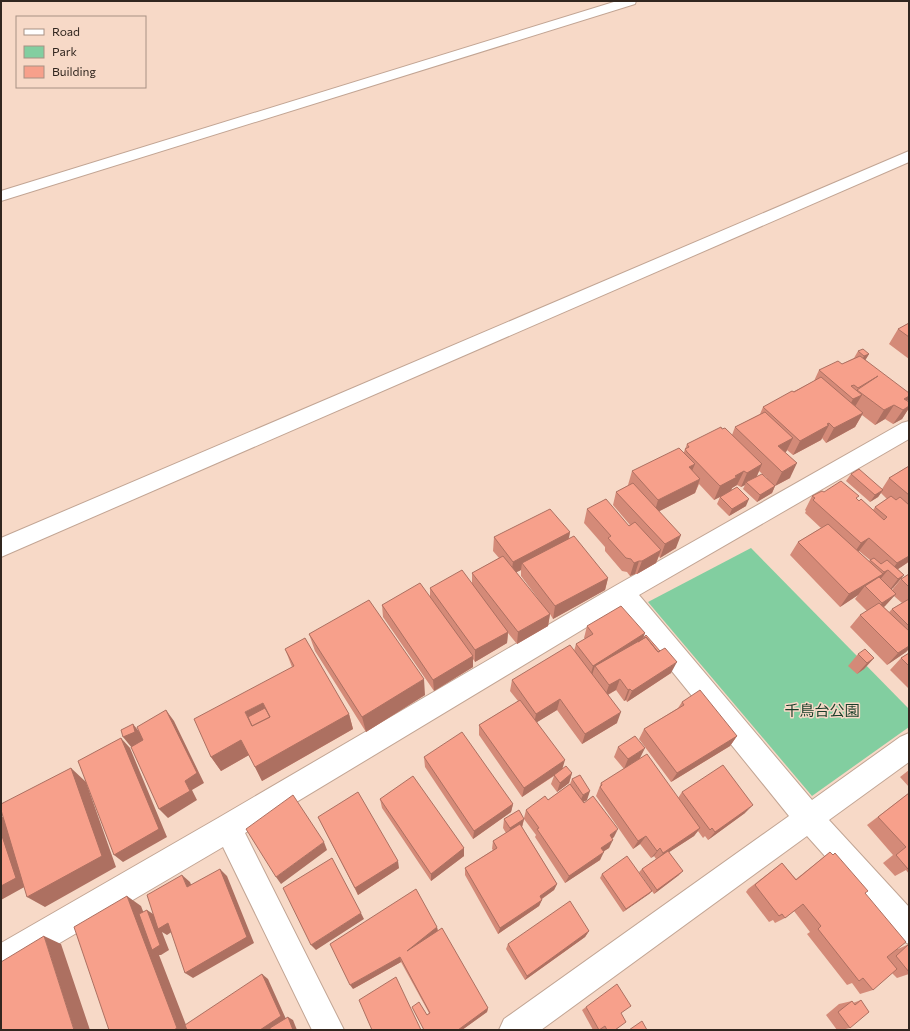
<svg xmlns="http://www.w3.org/2000/svg" width="910" height="1031" viewBox="0 0 910 1031" font-family="Commissioner,'Noto Sans JP',sans-serif">
	<style>
		.green { fill: #82cea0 }
		.lines { fill: none; stroke-linecap: round; stroke-linejoin: round }
		.minor-casing { stroke: #c2a594; stroke-width: 2 }
		.minor { fill: #fff; fill-rule: evenodd }
		.wall { fill: #d48a78; fill-rule: evenodd }
		.shaded-wall { fill: #ad7061 }
		.building { fill: #f7a08b; stroke: #ad7061; fill-rule: evenodd }
		.labels { text-anchor: middle; dominant-baseline: central; stroke-width: 3; stroke-linejoin: round; paint-order: stroke }
		.park-label { font-size: 15px; fill: #1a3e2a; stroke: #f7d9c7 }
	</style>
	<rect width="100%" height="100%" fill="#f7d9c7"/>
	<path class="green" d="M751 548 909 709V727L812 796 648 602Z"/>
	<g class="lines">
		<g class="minor-casing">
			<path id="minor" d="M617 1H636L635 4 1 201V191Z
				M909 151V162L1 557V538Z
				M909 421V439L639 595 812 800 900 737 909 733V762L829 820 909 907V944L899 939 807 836 541 1030H499L504 1019 789 816 620 607 245 833 344 1030H312L223 847 12 971 1 975V943L218 818 615 586 902 423Z"/>
		</g>
		<use href="#minor" class="minor"/>
	</g>
	<path class="wall" d="M909 323V359L889 344 898 329Z
		M858 351 869 354 865 360 909 398 907 401 909 402V408L902 419 893 424 885 419 875 425 862 415 855 427 826 443 822 438 821 440 793 455 787 450 785 453 790 478 775 486 772 493 757 502 743 489 745 485 741 487 737 485 732 488 731 491 746 506 729 516 717 504 720 497 714 500 699 484 695 493 659 511 676 548 660 558 659 556 656 563 637 574H635L630 576 627 572 622 571 605 551V547L584 523 587 509 629 526 630 525 613 505 616 492 629 485H628L632 471 684 452 687 444 722 429 732 435 735 427 760 414 763 407 814 381 819 370 842 364 854 358ZM759 471 767 478 757 476Z
		M909 466V561L907 563 898 569 904 575 893 588 891 589 892 590 901 579 909 574V650L908 649 906 652 887 665 850 627 860 615 867 611 855 599 858 595 840 607 790 555 798 542 821 528 805 513 806 511 805 510 812 496 824 492 857 499 873 510 875 507 887 499 881 493 878 497 870 502 846 481 851 474 882 489 889 478ZM858 551H859L870 560 869 561ZM894 596 902 603 892 609 889 612 884 607Z
		M570 532 569 538 608 578 605 590 553 619 550 614 548 626 517 644 508 633 507 643 475 662 473 659V667L434 691 383 617 382 605 430 597V588L472 584V573L499 558 493 551 494 537ZM521 570V576L542 604 516 572Z
		M587 626 645 633 643 638 671 673 627 702 626 700 624 701 616 690 608 695 617 723 582 744 557 710 537 722 563 769 572 773 569 783 557 792 551 784 554 776 522 797 479 735V725L518 701 510 691 512 680 574 651 576 644 585 639 584 638Z
		M309 634 425 695 366 732 315 651Z
		M285 649 349 714 353 729 262 781 249 755 221 771 211 757 292 667Z
		M909 653V689L890 670 901 658Z
		M858 654 874 658 864 669 857 674 848 666Z
		M682 702 737 736 730 746 671 782 639 739 644 729 678 708Z
		M618 747 640 758 678 798 682 792 745 813 708 840 705 836 703 838 698 831 694 836 669 852 679 875 654 894 639 872 642 869 656 859 654 856 651 858 640 844 633 849 596 796 601 783 624 769 614 757Z
		M424 757 513 804 511 812 473 839 425 767Z
		M909 770V787L900 777Z
		M572 779 587 800 583 802 614 837 612 838 609 848 603 851 600 860 565 883 535 837 536 835 524 819 522 827 557 884 554 890 542 899 539 906 498 934 465 875V868L493 850 492 849 493 841 506 833 503 828 504 819 524 818 526 810 548 800 570 784Z
		M909 793V874L906 870 895 876 883 863 893 855 867 825Z
		M380 799 464 848V856L431 881 382 808Z
		M318 817 399 868 358 895Z
		M830 852 865 893 898 949 909 944V974L897 978 892 973 873 990 860 994 852 983 847 985 807 934 810 932 794 911 785 918 775 923 773 920 769 922 746 892 748 889 782 863 796 879 820 860Z
		M602 874 652 891 649 894 623 912 600 878Z
		M437 927 438 931 488 1008 487 1012 462 1030H424L412 1007 427 1015 429 1013 401 962 353 989Z
		M589 931 585 937 525 980 506 949 508 944Z
		M861 1000 850 1028 841 1030H837L826 1015 839 1004 852 1001 853 1003Z
		M586 1007 621 1013 615 1030H601L600 1029 599 1030H593L582 1010Z"/>
	<path class="shaded-wall" d="M869 354 863 364 856 371 864 356Z
		M862 395 853 410 845 414 853 399Z
		M909 396V398L902 409 904 399Z
		M894 405 885 419 875 425 884 410Z
		M909 406V408L902 419 893 424 903 410Z
		M863 413 855 427 826 443 834 428Z
		M829 423 827 426 829 425 821 440 793 455 800 441Z
		M793 438 786 452 771 460 778 446Z
		M797 463 790 478 775 486 782 472Z
		M695 464 689 478V467Z
		M762 464 756 478 746 482 745 485 741 487 747 473Z
		M744 471 737 485 732 488 731 491 714 500 720 486 735 476Z
		M700 479 695 493 654 514 658 500Z
		M775 486 772 493 757 502 760 495Z
		M883 490 878 497 870 502 875 495Z
		M749 499 746 506 729 516 732 509Z
		M570 532 567 546 522 563 521 570 511 575 513 562Z
		M681 535 676 548 660 558 665 544Z
		M869 538 859 551 852 556 861 543Z
		M661 550 656 563 637 574 642 561Z
		M909 556V561L907 563 892 573 890 572 897 563Z
		M639 561 635 574 630 576 634 563Z
		M888 570 878 582 874 585 884 572Z
		M883 574 873 586H865L858 595 840 607 849 594Z
		M904 575 893 588 888 592 898 579Z
		M608 578 605 590 553 619 555 606Z
		M896 594 885 606 872 615 882 603Z
		M550 614 548 626 517 644 518 632Z
		M508 632 507 643 475 662V650Z
		M645 633 640 645 595 666 592 675 590 677 593 666Z
		M909 646V649L906 652 887 665 898 653Z
		M473 656V667L434 691 433 680Z
		M874 658 864 669 857 674 867 663Z
		M677 662 671 673 627 702 632 691Z
		M424 679 425 695 366 732 362 717Z
		M620 679 616 690 605 696 609 685Z
		M630 689 626 700 624 701 628 690Z
		M560 699 557 710 534 724 536 714Z
		M263 703 270 718 260 741 245 712Z
		M166 710 174 721 204 783 192 790 197 800 168 818 159 809 185 781Z
		M621 712 617 723 582 744 585 734Z
		M349 714 353 729 262 781 255 767Z
		M133 724 141 734 144 742 132 748 123 737Z
		M737 736 730 746 671 782 677 773Z
		M121 738 130 748 167 837 123 862 114 855Z
		M241 740 249 755 221 771 211 757Z
		M645 748 640 758 624 769 628 759Z
		M565 760 562 770 522 797 524 788Z
		M71 768 86 782 116 867 45 907 27 897Z
		M572 773 569 783 557 792 560 783Z
		M590 791 587 800 579 804 583 795Z
		M513 804 511 812 473 839 474 831Z
		M753 805 745 813 708 840 715 832Z
		M1 816 6 819 28 885 1 900Z
		M524 819 522 827 508 836 510 828Z
		M700 828 694 836 657 860 663 853Z
		M618 829 614 837 606 843 610 835Z
		M646 836 640 844 633 849 638 841Z
		M613 840 609 848 597 856 601 848Z
		M324 842 327 850 281 884 276 877Z
		M464 848V856L431 881V874Z
		M660 848 654 856 651 858 657 851Z
		M604 852 600 860 565 883 569 876Z
		M398 861 399 868 358 895 355 888Z
		M220 869 227 876 254 943 193 978 185 973Z
		M683 871 679 875 654 894 657 890Z
		M182 875 190 882 195 894 187 887Z
		M557 884 554 890 537 902 540 896Z
		M652 891 649 894 623 912 626 909Z
		M127 896 141 906 157 947 147 910 176 929 167 935 162 932 169 950 161 955H159L188 1030H174Z
		M542 900 539 906 498 934 500 928Z
		M361 913 364 919 316 950 311 945Z
		M437 927 438 933 407 951Z
		M589 931 585 937 525 980 527 976Z
		M44 936 61 944 90 1030H74Z
		M400 957 401 962 353 989 350 985Z
		M262 974 268 979 286 1019 270 1030H260Z
		M488 1008 487 1012 462 1030H458Z
		M288 1017 293 1020 297 1030H292Z"/>
	<path class="building" d="M909 323V337L898 329Z
		M863 349 869 354 864 356 858 351Z
		M860 356 909 393V396L904 399 909 402V406L903 410 894 405 884 410 857 390 878 376 858 388 854 385 851 386 862 395 853 399 819 370 838 361 842 364Z
		M821 377 863 413 834 428 829 423 827 424 829 425 800 441 763 407 792 391 794 392Z
		M765 412 793 438 778 446 797 463 782 472 735 427Z
		M721 427 722 429 725 428 762 464 747 473 744 471 735 476 737 477 720 486 687 452 685 449 689 447 687 444Z
		M679 448 695 464 689 467 700 479 658 500 632 471Z
		M909 466V495L889 478Z
		M859 469 883 490 875 495 851 474Z
		M762 474 775 486 760 495 746 482Z
		M841 481 859 496 856 498 859 501 861 499 884 520 887 517 875 507 891 496 896 500 900 497 909 505V556L897 563 869 538 861 543 813 500 815 498 812 496 822 491 824 492Z
		M633 483 681 535 665 544 616 492Z
		M737 487 749 499 732 509 720 497Z
		M606 499 629 526 635 522 661 550 642 561H639L634 563 631 559 626 558 608 538 611 536 587 509Z
		M550 509 570 532 513 562 494 537Z
		M828 524 883 574 849 594 798 542Z
		M574 536 608 578 555 606 522 563Z
		M503 556 550 614 518 632 472 573Z
		M874 558 881 564 887 560 904 575 898 579 888 570 884 572 870 560Z
		M462 570 508 632 475 650 430 588Z
		M909 574V587L901 579Z
		M879 577 896 594 882 603 865 586Z
		M420 583 473 656 433 680 382 605Z
		M909 599V626L892 609Z
		M369 600 424 679 362 717 309 634Z
		M879 603 909 631V646L898 653 860 615Z
		M621 606 645 633 593 666 576 644 593 634 587 626Z
		M646 635 660 651 658 652 646 637 638 642Z
		M646 637 658 652 665 648 677 662 632 691 630 689 628 690 620 679 609 685 595 666Z
		M305 638 349 714 255 767 241 740 211 757 194 719 294 666 285 649ZM263 703 270 717 252 726 245 712Z
		M570 645 621 712 585 734 560 699 536 714 512 680Z
		M865 649 874 658 867 663 858 654Z
		M909 653V666L901 658Z
		M700 690 737 736 677 773 644 729 684 705 682 702Z
		M520 700 565 760 524 788 479 725Z
		M265 708 270 717 252 726 248 717Z
		M166 710 197 773 185 781 190 791 159 809 131 747 143 740 137 727Z
		M133 724 135 732 123 737 121 730Z
		M462 732 513 804 474 831 424 757Z
		M635 736 645 748 628 759 618 747Z
		M121 738 159 829 114 855 78 761Z
		M647 754 700 828 663 853 660 848 657 851 646 836 638 841 600 787 602 785 601 783Z
		M723 765 753 805 715 832 712 828 710 830 682 792Z
		M566 766 572 773 560 783 554 775Z
		M71 768 102 856 27 897 1 810V804Z
		M580 775 590 791 583 795 572 779Z
		M413 776 464 848 431 874 380 799Z
		M570 784 584 803 593 796 618 829 610 835 613 840 601 848 604 852 569 876 537 829 539 828 526 810 545 796 548 800Z
		M358 792 398 861 355 888 318 817Z
		M909 793V868L908 869 896 855 906 847 878 817Z
		M293 795 324 842 276 877 246 829Z
		M519 810 524 819 510 828 504 819Z
		M520 824 557 884 540 896 542 900 500 928 465 868 497 848 493 841Z
		M1 833 16 878 1 886Z
		M668 851 683 871 657 890 642 869Z
		M830 852 833 855 835 853 868 891 865 893 906 942 887 957 897 969 873 990 863 978 859 981 818 929 821 926 803 904 785 918 782 914 779 916 755 885 757 883 782 863 796 880Z
		M627 856 652 891 626 909 602 874Z
		M332 858 361 913 311 945 283 888Z
		M220 869 247 937 185 973 168 923 158 929 147 895 182 875 187 887Z
		M416 889 437 927 407 951 442 928 488 1008 458 1030H424L412 1007 419 1002 427 1015 430 1013 400 957 350 985 330 944Z
		M127 896 177 1028 174 1030H109L74 927Z
		M570 901 589 931 527 976 508 944Z
		M147 910 160 945 152 950 139 914Z
		M44 936 74 1030H1V962Z
		M909 944V972L896 956Z
		M262 974 281 1016 260 1030H187L185 1025Z
		M396 977 421 1030H372L359 1000Z
		M617 984 631 1006 621 1013 626 1022 615 1030H607L605 1026 599 1030 586 1007Z
		M861 1000 869 1012 850 1028 838 1012 852 1001 855 1005Z
		M288 1017 293 1030H270V1028Z
		M642 1021 647 1030H629Z"/>
	<g class="labels">
		<g class="park-label">
			<text x="822" y="710">千鳥台公園</text>
		</g>
	</g>
	<rect width="910" height="1031" fill="none" stroke="#31261f" stroke-width="4"/>
	<rect x="16" y="16" width="130" height="72" fill="#f7d9c7" stroke="#a89184"/>
	<rect x="24" y="29" width="20" height="6" fill="#ffffff" stroke="#a89184"/>
	<text x="52" y="36" font-size="12" fill="#31261f">Road</text>
	<rect x="24" y="46" width="20" height="12" fill="#82cea0" stroke="#a89184"/>
	<text x="52" y="56" font-size="12" fill="#31261f">Park</text>
	<rect x="24" y="66" width="20" height="12" fill="#f7a08b" stroke="#a89184"/>
	<text x="52" y="76" font-size="12" fill="#31261f">Building</text>
</svg>
